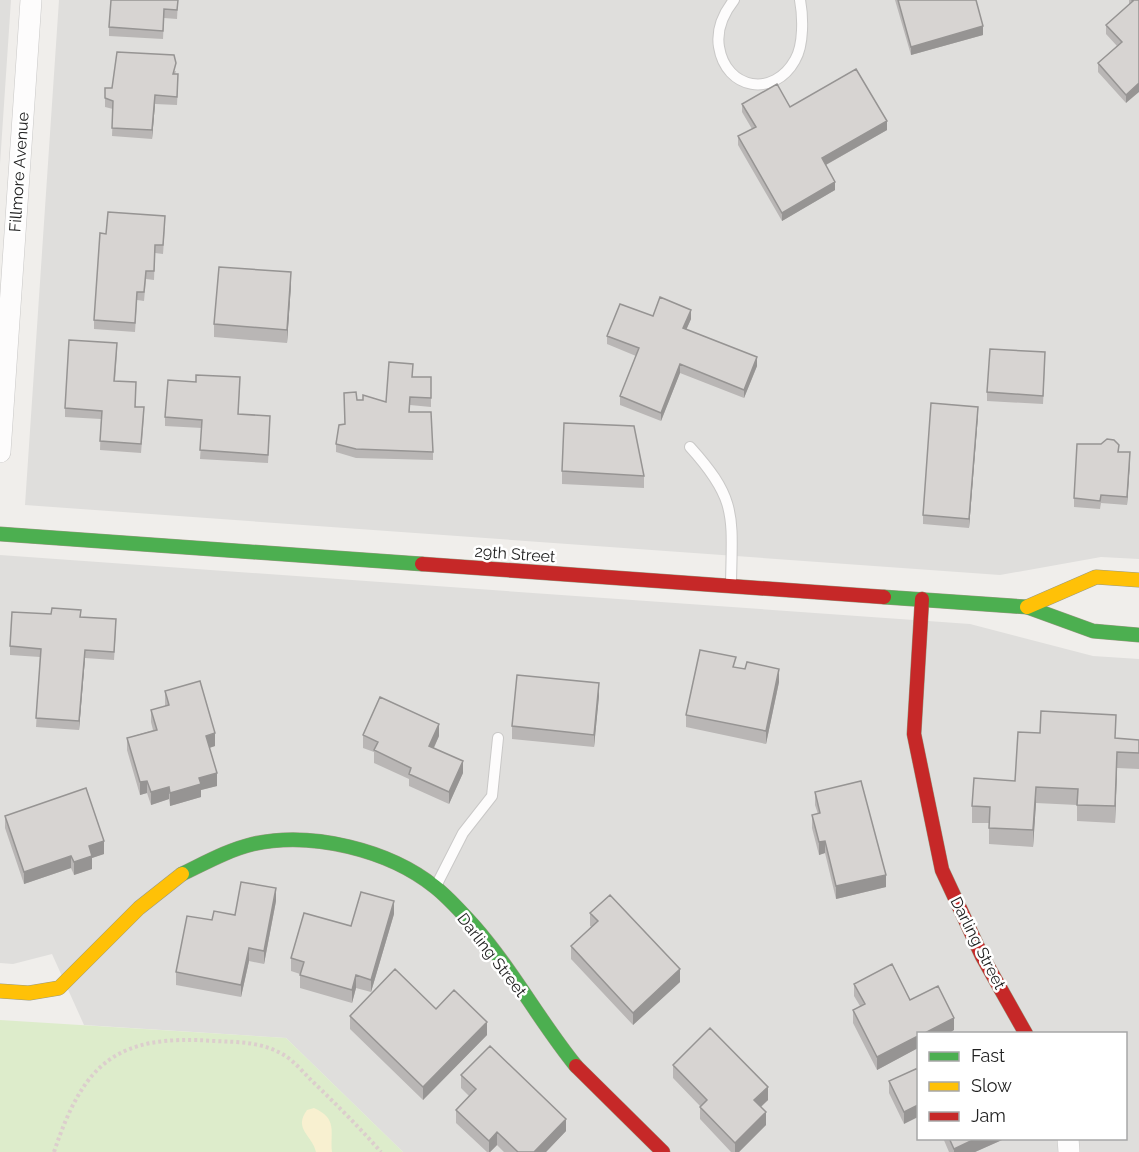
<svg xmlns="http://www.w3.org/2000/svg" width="1139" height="1152" viewBox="0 0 1139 1152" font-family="Raleway,sans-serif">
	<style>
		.residential { fill: #dfdedc; fill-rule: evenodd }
		.grass { fill: #ddeccb }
		.sand { fill: #f8f0d0 }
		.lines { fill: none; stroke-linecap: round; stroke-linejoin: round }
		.lane-casing { stroke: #c9c8c7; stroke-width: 12 }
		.street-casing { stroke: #c9c8c7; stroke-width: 22 }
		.fast-casing { stroke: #999a82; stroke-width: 15 }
		.slow-casing { stroke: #999a82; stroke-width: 15 }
		.jam-casing { stroke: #999a82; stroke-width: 15 }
		.path { stroke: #dccecd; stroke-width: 4; stroke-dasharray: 3 3; stroke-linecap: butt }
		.lane { stroke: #fdfcfc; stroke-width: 10 }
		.street { stroke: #fdfcfc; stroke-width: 21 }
		.fast { stroke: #4caf50; stroke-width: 14 }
		.slow { stroke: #ffc107; stroke-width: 14 }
		.jam { stroke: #c62828; stroke-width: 14 }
		.wall { fill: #b9b6b5 }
		.shaded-wall { fill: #969493 }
		.building { fill: #d7d4d2; stroke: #969493; stroke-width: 1.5 }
		.labels { text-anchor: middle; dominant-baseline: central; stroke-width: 5; stroke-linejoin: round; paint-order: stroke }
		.street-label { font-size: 16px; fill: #222; stroke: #fff }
	</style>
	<rect width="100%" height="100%" fill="#f0eeeb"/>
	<path class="residential" d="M0 0H11L0 164Z
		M59 0H1139V559L1101 557 1000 575 25 505Z
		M0 555 970 624 1093 656 1139 659V1152H403L286 1038 84 1025 52 954 13 964 0 963ZM918 1034H1126V1138H918Z"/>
	<path class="grass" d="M0 1020 286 1038 403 1152H0Z"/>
	<path class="sand" d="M314 1108C338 1119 330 1131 332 1152H316C312 1135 293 1129 307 1110Z"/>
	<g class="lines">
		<g class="lane-casing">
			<path id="lane" d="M734 0C723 14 716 29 719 47 726 90 774 98 795 60 804 45 803 16 800 0
				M690 447C738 500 732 516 731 585
				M436 886 463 833 492 796 498 738"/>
		</g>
		<g class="street-casing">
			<path id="street" d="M0 452 31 0
				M1068 1138 1069 1152"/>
		</g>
		<g class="fast-casing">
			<path id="fast" d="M0 534 422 564
				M884 597 1027 607 1093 631 1139 635
				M182 874C205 863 228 850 253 844 312 831 389 850 435 887 449 898 462 913 474 926 512 969 540 1022 576 1066"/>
		</g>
		<g class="slow-casing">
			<path id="slow" d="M1027 607 1096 577 1139 580
				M0 991 29 993 59 988 139 908 182 874"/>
		</g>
		<g class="jam-casing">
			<path id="jam" d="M422 564 884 597
				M922 599 914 734 942 870 982 956 1026 1034
				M576 1066 663 1152"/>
		</g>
		<path class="path" d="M54 1152C84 1062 117 1034 214 1041 240 1042 262 1042 284 1055 294 1061 303 1072 311 1080 335 1103 359 1127 381 1152"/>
		<use href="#lane" class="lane"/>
		<use href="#street" class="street"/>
		<use href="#fast" class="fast"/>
		<use href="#slow" class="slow"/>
		<use href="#jam" class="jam"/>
	</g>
	<path class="wall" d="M178 0 177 19 164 18 163 39 109 36V27Z
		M895 0H976L983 35 911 55Z
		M1129 0H1139L1126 103 1098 72V63L1117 46 1106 34V25L1129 5Z
		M176 71 175 74 178 83 177 105 155 104 152 139 112 136 113 109 105 107V88H112Z
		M742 104 790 107 887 130 826 165 835 190 782 221 738 145V136L752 129 742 112Z
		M165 225 163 254 155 253 154 280 146 279 144 301 137 300 135 332 94 329V320L106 234Z
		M291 285 287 343 214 337V324Z
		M653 316 691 319 686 330 757 366 744 398 680 373 661 421 620 405V396L636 356 607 344V336Z
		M117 352 115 381 144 416 141 453 100 450 101 419 65 417V408Z
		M1045 361 1043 404 987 401V392Z
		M413 377H431V407L410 405V412L433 452V460L356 458 336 452V444L357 400 386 402Z
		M240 385 238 414 270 425 268 463 200 459 202 428 165 426V417Z
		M978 415 969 528 923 524V515Z
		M1119 452 1130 461 1127 505 1101 503 1100 509 1074 507V498Z
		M562 471 644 476V488L562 484Z
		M81 617 116 628 114 660 85 658 79 730 36 727 40 657 10 655V646Z
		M736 667 779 682 766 744 686 727V715Z
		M165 691 215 746 209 748 217 786 201 790V797L170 806 169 799 151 805 147 793 140 795 127 750V738L153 730 151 722V710L165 706Z
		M599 696 594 747 512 739V726Z
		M363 735 439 736 434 748 463 773 449 804 409 786V779L374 763V752L363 748Z
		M1116 738 1139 740V769L1117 768 1115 823 1077 821V805L1036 803 1033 847 989 844V823H972V806L1015 781Z
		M815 792 886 887 836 899 825 853 819 855 812 828V815L818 814 815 805Z
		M5 816 104 854 92 858V869L74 875 71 868 24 884 5 828Z
		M276 901 264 964 249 961 241 997 176 985V972L235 915Z
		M590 913 680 982 633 1025 571 959V946L592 927 590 926Z
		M394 914 371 992 356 988 352 1003 300 988V974L291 971V958L351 926Z
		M854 984 910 1000 954 1030 918 1034V1048L877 1070 853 1023V1010L860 1006 854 996Z
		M436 1009 487 1035 423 1100 350 1029V1016Z
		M673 1065 768 1100 761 1107 766 1125 739 1152H731L700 1119V1106L673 1078Z
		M918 1068 904 1124 889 1093V1081Z
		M461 1075 566 1131 546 1152H504L497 1145 490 1152H487L456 1123V1110L469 1096 461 1088Z
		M943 1138H1002V1140L975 1152H949Z"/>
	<path class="shaded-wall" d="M983 26V35L911 55V47Z
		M1139 83V92L1126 103V95Z
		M155 95V104L152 139V130Z
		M887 121V130L822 167V158Z
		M835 182V190L782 221V213Z
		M291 272V285L287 343V330Z
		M691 310V319L683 337V328Z
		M757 357V366L744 398V390Z
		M680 364V373L661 421V413Z
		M978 407V415L969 528V519Z
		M1130 452V461L1127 505V497Z
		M85 650V658L79 730V721Z
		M779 669V682L766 744V731Z
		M599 683V696L594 747V735Z
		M439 724V736L429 758V746Z
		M215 733V746L206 749V736Z
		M1117 752V768L1115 823V806Z
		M463 761V773L449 804V792Z
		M217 773V786L201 790V797L170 806V793L199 778Z
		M147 781V793L140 795V782Z
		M169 787V799L151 805V792Z
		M1036 787V803L1033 847V830Z
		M104 841V854L92 858V869L74 875V862L89 846Z
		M825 841V853L819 855V842Z
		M71 856V868L24 884V872Z
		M886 875V887L836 899V886Z
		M276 888V901L264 964V951Z
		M394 901V914L371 992V980Z
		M249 948V961L241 997V985Z
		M680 969V982L633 1025V1013Z
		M356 975V988L352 1003V990Z
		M954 1018V1030L948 1034H923Z
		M487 1022V1035L423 1100V1087Z
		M918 1036V1048L877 1070V1057Z
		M768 1087V1100L754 1113V1100Z
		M918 1105V1117L904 1124V1112Z
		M766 1112V1125L739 1152H735V1143Z
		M566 1119V1131L546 1152H534Z
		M497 1132V1145L490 1152H489V1141Z
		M977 1138H1002V1140L975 1152H954V1149Z"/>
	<path class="building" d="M111 0H178L177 10 164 9 163 31 109 27Z
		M898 0H976L983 26 911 47Z
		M1132 0H1139V83L1126 95 1098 63 1122 42 1106 25 1133 1Z
		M117 52 174 55 176 63 173 74H178L177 97 155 95 152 130 112 128 113 101 105 98V88H112Z
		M856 69 887 121 822 158 835 182 782 213 738 136 756 127 742 104 777 84 790 107Z
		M108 212 165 216 163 245H155L154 271H146L144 292H137L135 323 94 320 100 233 106 234Z
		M219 267 291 272 287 330 214 324Z
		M660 297 691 310 683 328 757 357 744 390 680 364 661 413 620 396 639 348 607 336 620 304 653 316Z
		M69 340 117 343 114 381 136 382 135 407H144L141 444 100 441 102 411 65 408Z
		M990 349 1045 352 1043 396 987 392Z
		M389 362 413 364 412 377H431V398L410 397 409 412H431L433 452 356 449 336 444 339 425 345 424 344 393 356 392 357 400H363V395L386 402Z
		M196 375 240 377 238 414 270 416 268 455 200 450 202 420 165 417 168 380 196 382Z
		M931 403 978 407 969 519 923 515Z
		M564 423 634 426 644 476 562 471Z
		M1107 439 1114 440 1119 445 1118 452H1130L1127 497 1101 495 1100 501 1074 498 1077 444H1101Z
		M52 608 81 610 80 617 116 619 114 652 85 650 79 721 36 718 41 649 10 646 12 612 51 614Z
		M700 650 736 657 733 667 745 669 747 662 779 669 766 731 686 715Z
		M517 675 599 683 594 735 512 726Z
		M200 681 215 733 206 736 217 773 199 778 201 784 170 793 169 787 151 792 147 781 140 782 127 738 157 730 151 710 169 705 165 691Z
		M380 697 439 724 429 746 463 761 449 792 409 774 411 768 374 750 378 742 363 735Z
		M1041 711 1116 715 1115 738 1139 740V753L1117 752 1115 806 1077 805 1078 789 1036 787 1033 830 989 828 990 807 972 806 974 778 1015 781 1018 732 1040 733Z
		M861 781 886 875 836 886 825 841 819 842 812 815 820 813 815 792Z
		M86 788 104 841 89 846 92 856 74 862 71 856 24 872 5 816Z
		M241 882 276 888 264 951 249 948 241 985 176 972 187 916 212 920 214 911 235 915Z
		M361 892 394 901 371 980 356 975 352 990 300 975 304 962 291 958 304 913 351 926Z
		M610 895 680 969 633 1013 571 946 598 921 590 913Z
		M892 964 910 1000 938 986 954 1018 923 1034H918V1036L877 1057 853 1010 865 1004 854 984Z
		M395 969 436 1009 454 990 487 1022 423 1087 350 1016Z
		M710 1028 768 1087 754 1100 766 1112 735 1143 700 1107 707 1100 673 1065Z
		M490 1046 566 1119 534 1152H518L497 1132 489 1141 456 1110 476 1089 461 1075Z
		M918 1068V1105L904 1112 889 1081Z
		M949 1138H977L954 1149Z"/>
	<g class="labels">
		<g class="street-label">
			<text transform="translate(19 172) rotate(-86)">Fillmore Avenue</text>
			<text transform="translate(515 554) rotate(4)">29th Street</text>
			<text transform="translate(978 943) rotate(63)">Darling Street</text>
			<text transform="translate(492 955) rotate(52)">Darling Street</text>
		</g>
	</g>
	<rect x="917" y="1032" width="210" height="108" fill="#ffffff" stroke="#a7a7a7" stroke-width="1.5"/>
	<rect x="929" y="1052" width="30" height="9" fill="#4caf50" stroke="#a7a7a7" stroke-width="1.5"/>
	<text x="971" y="1062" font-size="18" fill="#222222">Fast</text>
	<rect x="929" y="1082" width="30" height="9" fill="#ffc107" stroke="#a7a7a7" stroke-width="1.5"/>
	<text x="971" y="1092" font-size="18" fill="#222222">Slow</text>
	<rect x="929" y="1112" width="30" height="9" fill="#c62828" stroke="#a7a7a7" stroke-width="1.5"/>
	<text x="971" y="1122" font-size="18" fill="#222222">Jam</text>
</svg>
